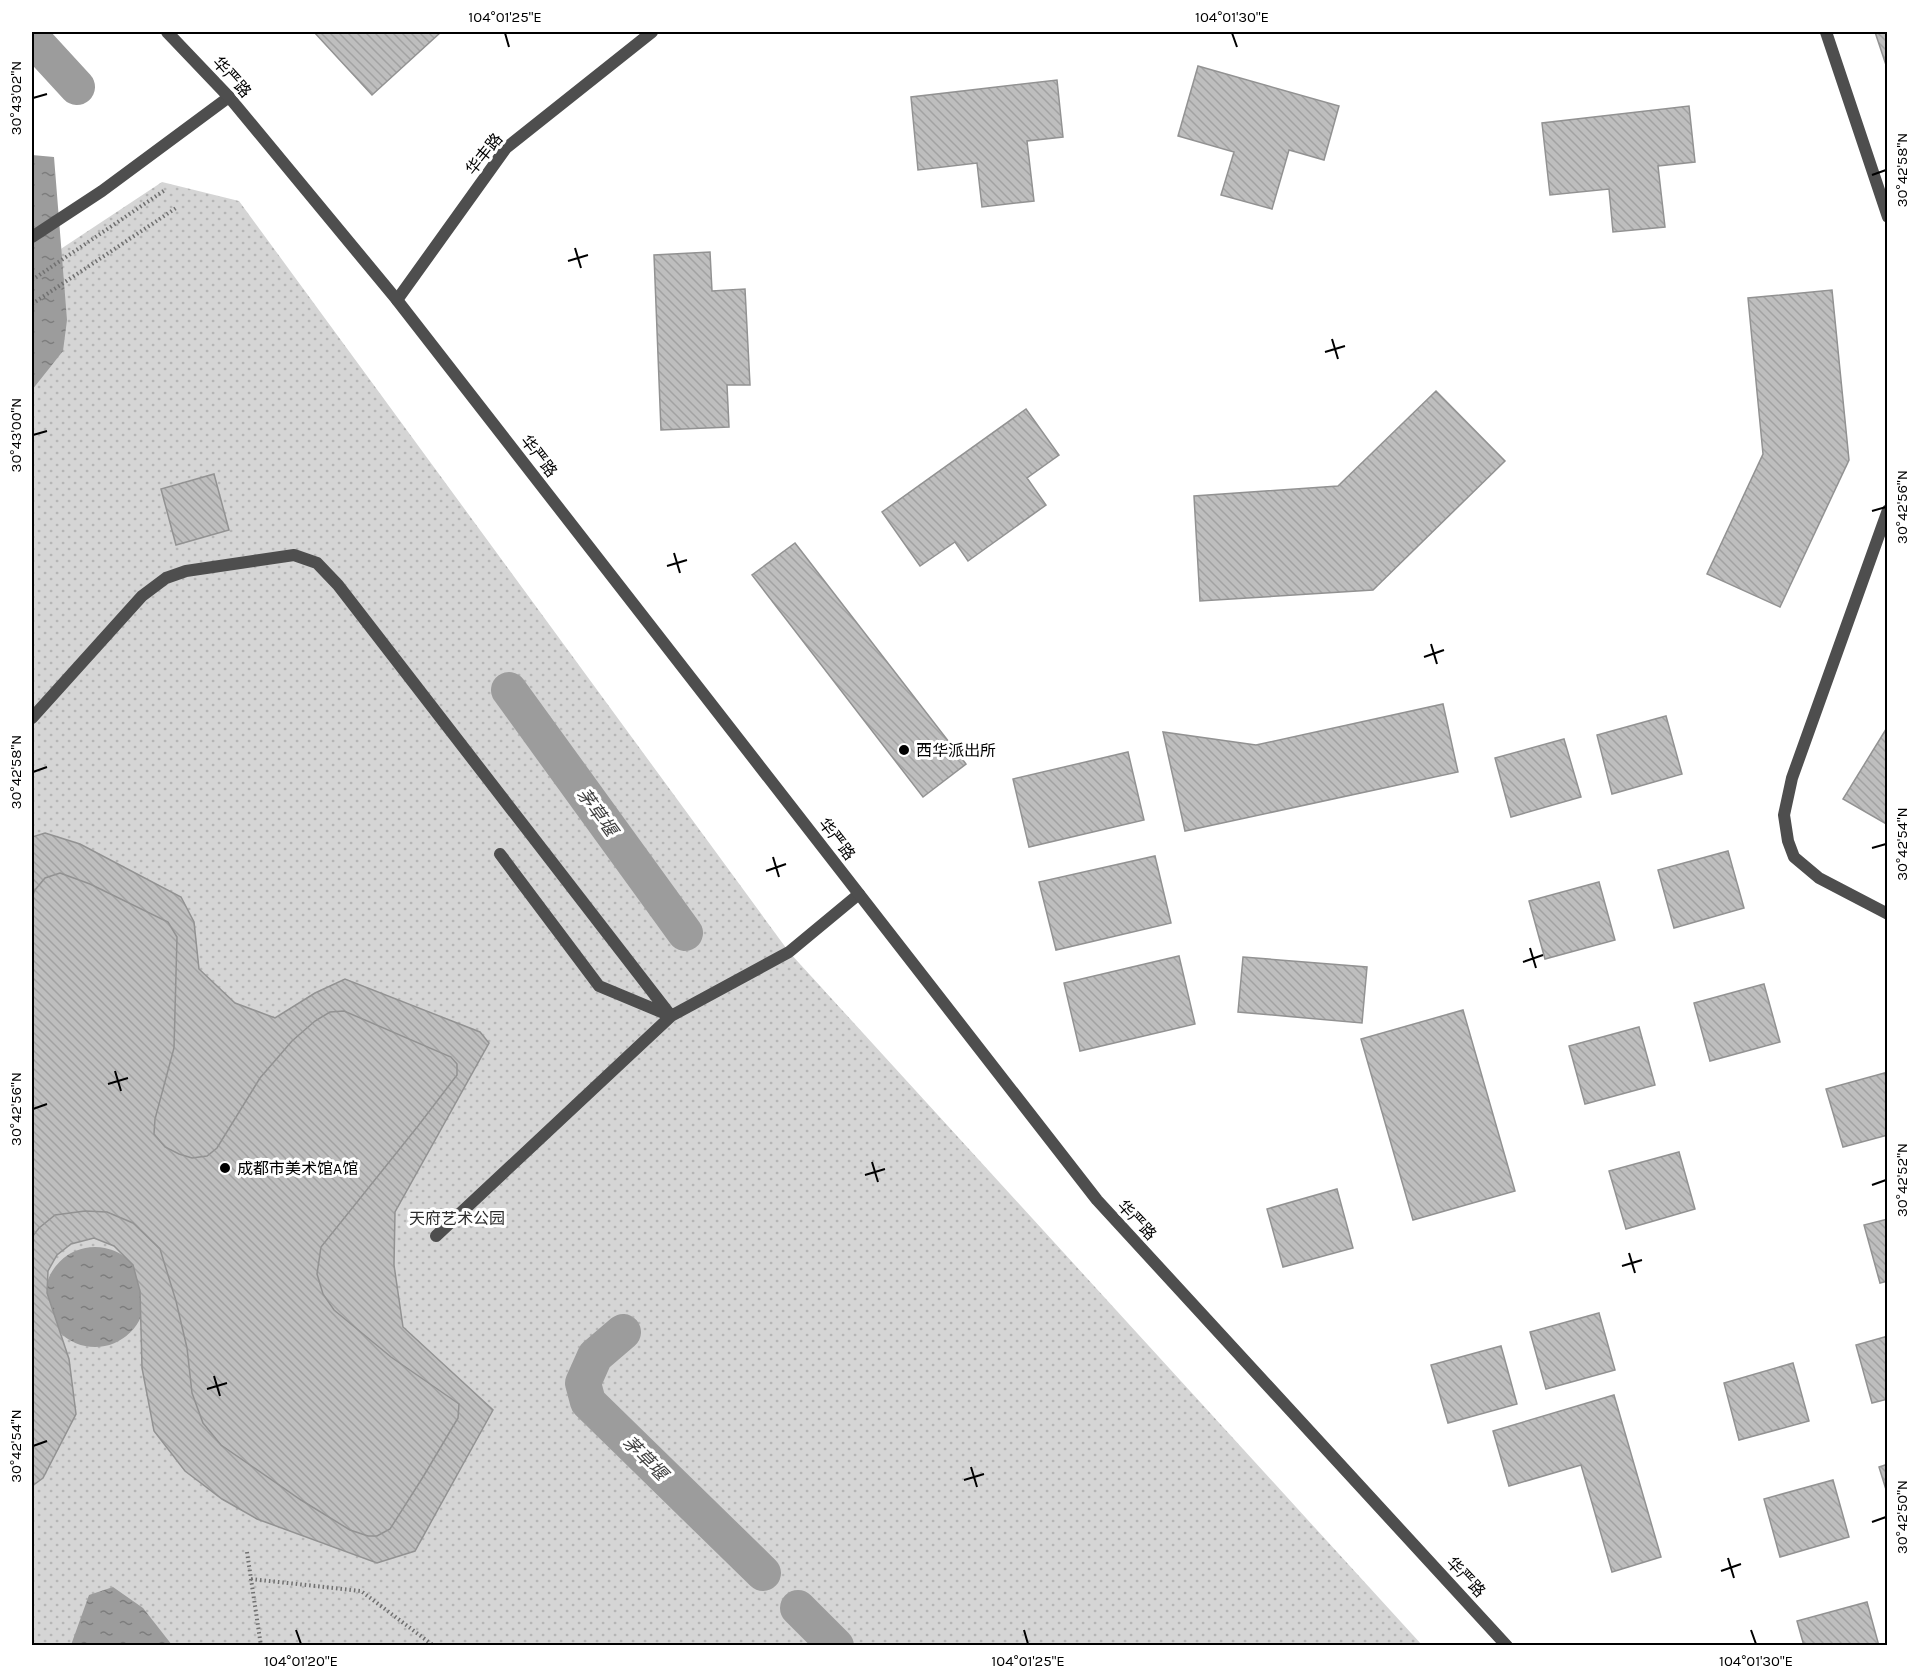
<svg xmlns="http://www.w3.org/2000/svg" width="1919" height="1677" viewBox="0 0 1919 1677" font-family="Karla,'Noto Sans SC',sans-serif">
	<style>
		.park { fill: url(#park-dots) }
		.water { fill: url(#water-ripples) }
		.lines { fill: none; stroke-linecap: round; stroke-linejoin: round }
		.canal { stroke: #9c9c9c; stroke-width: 36 }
		.building { fill: url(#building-back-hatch); stroke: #929292; stroke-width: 1.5 }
		.path { stroke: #707070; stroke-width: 4; stroke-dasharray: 1.5 3; stroke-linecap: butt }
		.service { stroke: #4e4e4e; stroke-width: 12 }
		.minor { stroke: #4e4e4e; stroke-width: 12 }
		.tertiary { stroke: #4e4e4e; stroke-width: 12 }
		.ticks { fill: none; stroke: #000; stroke-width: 2 }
		.poi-dot { fill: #000; stroke: #fff; stroke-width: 2 }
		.labels { text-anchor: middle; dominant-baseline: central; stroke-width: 6; stroke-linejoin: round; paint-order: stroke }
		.street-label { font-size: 16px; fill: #000; stroke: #fff }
		.poi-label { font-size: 16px; fill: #000; stroke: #fff; text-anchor: start }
		.park-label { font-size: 16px; fill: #2c2c2c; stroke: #fff }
		.water-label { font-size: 18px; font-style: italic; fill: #3d3d3d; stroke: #fff }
		.neatline { fill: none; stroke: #000; stroke-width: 2 }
		.ticks-label { font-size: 15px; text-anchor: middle; fill: #000 }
	</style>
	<defs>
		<pattern id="park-dots" width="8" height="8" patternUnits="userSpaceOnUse" patternTransform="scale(1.5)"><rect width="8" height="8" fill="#d5d5d5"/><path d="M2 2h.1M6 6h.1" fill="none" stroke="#b5b5b5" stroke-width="1.8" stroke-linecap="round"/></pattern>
		<pattern id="water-ripples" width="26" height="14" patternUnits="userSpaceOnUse" patternTransform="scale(1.5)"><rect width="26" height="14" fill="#9c9c9c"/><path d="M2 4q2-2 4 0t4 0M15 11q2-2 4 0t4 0" fill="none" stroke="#7d7d7d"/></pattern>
		<pattern id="building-back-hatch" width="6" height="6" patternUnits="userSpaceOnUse" patternTransform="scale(1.5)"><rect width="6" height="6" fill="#bebebe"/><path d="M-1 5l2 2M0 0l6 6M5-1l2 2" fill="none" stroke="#a2a2a2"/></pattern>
	</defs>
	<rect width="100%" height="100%" fill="#fff"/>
	<path class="park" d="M162 182 239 201 789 952 1422 1645 32 1646V268Z"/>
	<path class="water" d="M32 155 54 157 67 320 63 351 32 390Z
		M45 1297a50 50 0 1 1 100 0a50 50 0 1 1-100 0Z
		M113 1587 143 1608 172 1645H71L89 1595Z"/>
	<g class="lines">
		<path class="canal" d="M32 38 77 87
			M509 690 685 933
			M623 1332 595 1356 583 1383 588 1402 763 1573
			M798 1608 836 1646"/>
	</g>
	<path class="building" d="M314 32H441L372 95Z
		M1875 32H1888V71Z
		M1198 66 1339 106 1324 160 1289 150 1272 209 1221 195 1234 152 1178 136Z
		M1057 80 1063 137 1027 141 1034 201 982 207 977 163 918 170 911 97Z
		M1689 106 1695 162 1658 166 1665 227 1613 232 1609 189 1550 195 1542 123Z
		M710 252 712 291 745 289 750 385H727L729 427 661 430 654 255Z
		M1832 290 1849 460 1780 607 1707 574 1763 454 1748 298Z
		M1436 391 1505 461 1373 590 1200 601 1194 496 1338 486Z
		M1026 409 1059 455 1027 478 1046 505 968 561 955 542 920 566 882 512Z
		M214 474 229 530 176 545 161 489Z
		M795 543 966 764 923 797 752 575Z
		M1443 704 1458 772 1185 831 1163 732 1256 745Z
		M1666 716 1682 774 1612 794 1597 735Z
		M1888 726V825L1843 799Z
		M1564 739 1581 797 1511 817 1495 758Z
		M1128 752 1144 820 1029 847 1013 779Z
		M45 833 80 844 181 897 194 922 199 969 235 1003 275 1018 315 993 345 979 480 1032 489 1043 395 1212 394 1265 403 1327 493 1410 415 1551 377 1563 257 1519 222 1499 185 1471 154 1431 142 1368 140 1291 133 1265 114 1246 94 1238 71 1244 57 1255 48 1271 47 1293 69 1359 76 1414 43 1478 32 1486V837Z
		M1728 851 1744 908 1674 928 1658 870Z
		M1155 856 1171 923 1056 950 1039 882Z
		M60 873 90 884 168 922 177 937 174 1048 155 1119 154 1134 165 1147 179 1154 192 1158 207 1156 217 1148 260 1078 292 1041 315 1021 330 1012 344 1011 451 1057 457 1064V1075L418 1126 321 1247 317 1274 323 1294 334 1310 391 1357 459 1404 458 1418 423 1477 390 1529 377 1536H368L350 1530 301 1500 221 1445 203 1423 192 1393 187 1348 176 1301 160 1249 133 1223 107 1212 85 1211 55 1215 39 1228 32 1237V897L35 890 45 878Z
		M1599 882 1615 940 1545 959 1529 901Z
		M1179 956 1195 1024 1080 1051 1064 983Z
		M1243 957 1367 967 1362 1023 1238 1012Z
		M1764 984 1780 1042 1710 1061 1694 1003Z
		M1463 1010 1515 1191 1413 1220 1361 1039Z
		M1639 1027 1655 1085 1585 1104 1569 1046Z
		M1888 1072V1135L1843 1147 1826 1089Z
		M1679 1152 1695 1209 1626 1229 1609 1171Z
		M1337 1189 1353 1248 1283 1267 1267 1209Z
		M1888 1219V1281L1880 1283 1864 1225Z
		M1599 1313 1615 1370 1546 1389 1530 1332Z
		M1888 1336V1399L1872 1403 1856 1345Z
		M1501 1346 1517 1404 1448 1423 1431 1365Z
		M1793 1363 1809 1421 1739 1440 1724 1383Z
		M1614 1395 1661 1557 1612 1572 1581 1465 1509 1486 1493 1431Z
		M1888 1464V1496L1879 1467Z
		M1833 1480 1849 1537 1780 1557 1764 1499Z
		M1867 1602 1879 1646H1804L1797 1621Z"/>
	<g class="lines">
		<path class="path" d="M32 280 165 190
			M32 304 176 208
			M247 1552 261 1646
			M251 1579 361 1591 434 1646"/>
		<path class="service" d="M32 718 142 596 166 578 186 571 294 555 317 563 338 585 671 1016 599 986 500 854
			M436 1236 671 1016 789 952 859 894"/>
		<path class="minor" d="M1826 32 1888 217
			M32 237 102 191 229 97
			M397 300 506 148 652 32
			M1888 510 1792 778 1784 815 1788 841 1794 857 1819 878 1888 914"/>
		<path class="tertiary" d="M167 32 229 97 397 300 1097 1200 1507 1646"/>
	</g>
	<path class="ticks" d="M505 33 509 47M1232 33 1237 47M33 98 47 94M1872 175 1886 170M575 248 581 268M568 261 588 255M1332 339 1338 359M1325 352 1345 346M33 435 47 431M1872 511 1886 507M674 553 680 573M667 566 687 560M1431 644 1437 664M1424 657 1444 650M33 772 47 767M1872 848 1886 844M773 857 779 877M766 871 786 864M1530 948 1536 968M1523 962 1543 955M115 1071 121 1091M108 1084 128 1078M33 1109 47 1104M872 1162 878 1182M865 1175 885 1169M1872 1185 1886 1180M1629 1253 1635 1273M1622 1266 1642 1260M214 1376 220 1396M207 1389 227 1383M33 1446 47 1441M971 1467 977 1487M964 1480 984 1474M1872 1522 1886 1517M1728 1558 1734 1578M1721 1571 1741 1564M296 1630 301 1644M1024 1630 1028 1644M1751 1630 1756 1644"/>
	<g class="poi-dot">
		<circle cx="904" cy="750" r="6"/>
		<circle cx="225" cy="1168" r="6"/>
	</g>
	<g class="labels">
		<g class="street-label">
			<text transform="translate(232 77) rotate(48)">华严路</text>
			<text transform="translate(484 154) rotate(-51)">华丰路</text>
			<text transform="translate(539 456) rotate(52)">华严路</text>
			<text transform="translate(837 839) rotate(52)">华严路</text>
			<text transform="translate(1137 1220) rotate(47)">华严路</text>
			<text transform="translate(1466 1577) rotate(47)">华严路</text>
		</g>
		<g class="poi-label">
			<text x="916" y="750">西华派出所</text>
			<text x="237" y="1168">成都市美术馆A馆</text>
		</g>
		<g class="park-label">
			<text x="457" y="1218">天府艺术公园</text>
		</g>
		<g class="water-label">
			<text transform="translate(597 812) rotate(54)">茅草堰</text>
			<text transform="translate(645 1458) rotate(45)">茅草堰</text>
		</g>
	</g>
	<rect width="1919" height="1677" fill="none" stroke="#ffffff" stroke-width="66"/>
	<rect x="33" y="33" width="1853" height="1611" class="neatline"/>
	<g class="ticks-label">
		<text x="505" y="22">104°01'25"E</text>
		<text x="1232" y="22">104°01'30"E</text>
		<text transform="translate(16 98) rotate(-90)" y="5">30°43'02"N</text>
		<text transform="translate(1902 170) rotate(-90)" y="5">30°42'58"N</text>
		<text transform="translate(16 435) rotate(-90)" y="5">30°43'00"N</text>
		<text transform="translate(1902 507) rotate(-90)" y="5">30°42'56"N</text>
		<text transform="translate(16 772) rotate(-90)" y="5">30°42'58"N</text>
		<text transform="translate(1902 844) rotate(-90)" y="5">30°42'54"N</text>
		<text transform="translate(16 1109) rotate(-90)" y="5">30°42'56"N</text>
		<text transform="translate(1902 1180) rotate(-90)" y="5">30°42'52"N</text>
		<text transform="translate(16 1446) rotate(-90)" y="5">30°42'54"N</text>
		<text transform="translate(1902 1517) rotate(-90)" y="5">30°42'50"N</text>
		<text x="301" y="1666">104°01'20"E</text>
		<text x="1028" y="1666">104°01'25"E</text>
		<text x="1756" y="1666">104°01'30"E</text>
	</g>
</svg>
